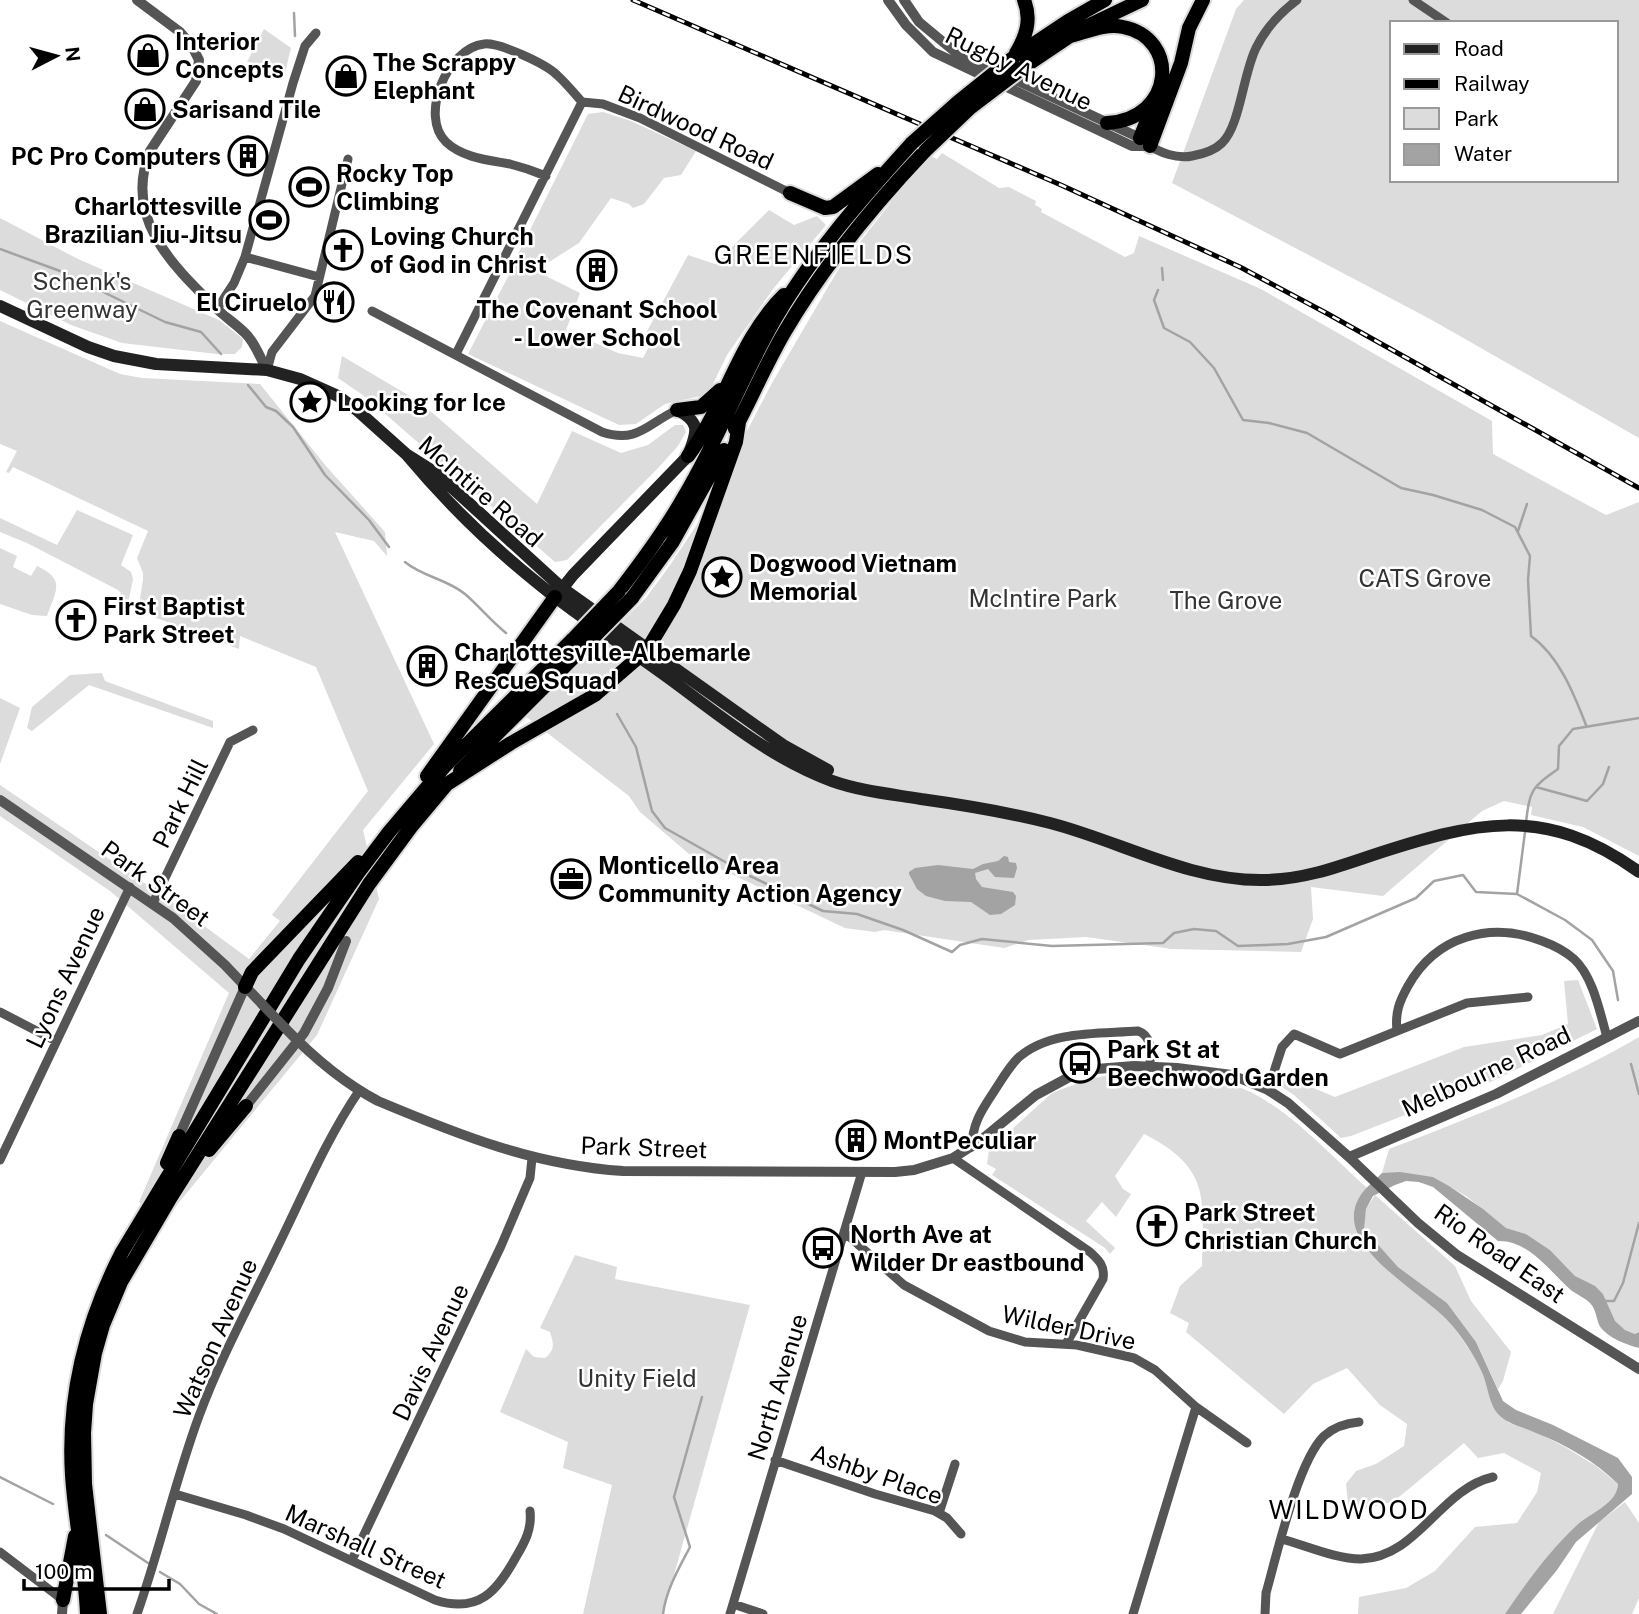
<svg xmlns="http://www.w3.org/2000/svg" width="1639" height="1614" viewBox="0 0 1639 1614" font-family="'Public Sans',sans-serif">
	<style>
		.green { fill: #dcdcdc; fill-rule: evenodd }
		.water { fill: #a3a3a3 }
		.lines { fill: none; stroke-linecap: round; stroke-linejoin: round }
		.stream { stroke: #a3a3a3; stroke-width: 2.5 }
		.trunk-casing { stroke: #dbdbdb; stroke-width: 18 }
		.minor { stroke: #555; stroke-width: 9 }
		.tertiary { stroke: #555; stroke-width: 10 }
		.secondary { stroke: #222; stroke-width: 12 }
		.trunk { stroke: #000; stroke-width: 14 }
		.rail-casing { stroke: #000; stroke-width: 5 }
		.rail { stroke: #fff; stroke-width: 2.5; stroke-dasharray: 8; stroke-linecap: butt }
		.trunk-bridge-casing { stroke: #dbdbdb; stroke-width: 18; stroke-linecap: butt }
		.tertiary-bridge { stroke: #555; stroke-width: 10 }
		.trunk-bridge { stroke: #000; stroke-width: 14 }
		.labels { text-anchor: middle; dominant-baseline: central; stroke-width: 5; stroke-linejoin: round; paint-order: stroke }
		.poi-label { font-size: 24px; font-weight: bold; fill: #000; stroke: #fff; text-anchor: start }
		.street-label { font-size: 24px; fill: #000; stroke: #fff }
		.park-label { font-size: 24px; fill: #333; stroke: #fff }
		.neighbourhood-label { font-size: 26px; letter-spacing: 2px; fill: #000; stroke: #fff }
	</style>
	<rect width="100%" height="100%" fill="#fff"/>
	<path class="green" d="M1244 0H1639V438L1430 319 1172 183 1236 9ZM1392 23H1616V180H1392Z
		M264 29 291 48 285 73 247 62Z
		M603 112 631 121 696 151 681 175 664 178 644 204 633 208 629 204 611 198 579 243 541 267 517 256 588 114Z
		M942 153 999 188 1009 187 1036 201 1035 205 1042 209 1041 212 1125 257 1134 253 1139 236 1261 289 1492 421 1493 454 1606 515 1639 502V856L1583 827 1531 815 1532 807 1504 801 1482 811 1383 896 1311 887 1313 919 1301 952 1172 949 1086 937 1029 940 1004 948 884 930 875 932 845 928 689 854 640 812 629 796 524 715 646 598 670 565 702 517 772 383 838 270 928 155 937 159Z
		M769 210 794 225 817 216 826 225 773 289 727 355 711 388 701 396 665 404 636 424 619 425 468 354 516 261 580 293 566 330 618 353 643 358 653 339 645 335 688 255 715 264Z
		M0 218 78 259 219 320 243 339 242 347 235 354H217L122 343 71 325 0 290Z
		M0 321 120 374 142 378 260 384 326 466 385 532 387 556 374 541 335 532 434 744 363 830 379 899 317 1035 166 1218 139 1202 229 993 110 891 0 816V785L165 897 249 959 280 921 272 915 368 791 316 667 240 636 239 649 146 614 140 618 137 617 143 580V573L137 558 148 531 13 467 9 473 6 472 17 451 0 444Z
		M342 356 408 395 435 415 537 504 572 431 621 453 648 445 675 425H683L686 432 678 446 659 467 567 560 555 562 367 398 338 378Z
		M77 510 133 535 121 565 131 572 133 579 127 608 116 602 121 593 118 590 27 543 0 532V518L57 545Z
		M0 548 17 556 13 567 31 576 37 566C66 580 56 590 47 616L32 615 0 604Z
		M102 673 105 681 213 721V728L89 685 32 731 27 728 32 707 70 675Z
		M0 698 20 708 0 764Z
		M1578 980 1597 1029 1495 1080 1351 1136 1341 1138 1294 1095 1276 1083 1280 1074 1335 1097 1464 1047 1542 1035 1568 1024 1564 981Z
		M1639 1037V1332L1635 1334 1625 1330 1614 1321 1603 1294 1575 1276 1550 1250 1526 1234 1506 1228 1466 1196 1433 1177 1382 1173 1389 1149C1475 1116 1560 1083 1639 1037Z
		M1138 1074C1169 1076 1204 1077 1235 1086 1281 1100 1331 1156 1367 1188L1360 1196 1355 1209 1366 1249 1445 1316 1455 1329 1476 1359 1488 1387 1492 1404 1509 1423 1538 1433 1565 1447 1596 1466 1618 1484C1617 1504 1590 1513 1577 1525 1549 1551 1527 1583 1505 1614H1358L1359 1597 1406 1588 1435 1571 1475 1527 1517 1523 1537 1492 1541 1473 1504 1453 1478 1458 1464 1443 1393 1502 1349 1512 1346 1484 1356 1471 1376 1464 1404 1446 1407 1424 1380 1405 1347 1368 1313 1384 1284 1414 1186 1332 1189 1323 1170 1313 1180 1286 1202 1266C1203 1200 1212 1168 1144 1134L1115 1176 1123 1189 1131 1194 1116 1217 1102 1202 1086 1221 1115 1248 1110 1254 1105 1248 992 1175 996 1169 987 1164 989 1150 1052 1093 1089 1079 1109 1075Z
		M1375 1195 1455 1266 1471 1301 1511 1352 1503 1381 1498 1389 1476 1342 1447 1303 1398 1267 1363 1229 1366 1209Z
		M575 1255 617 1267 615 1279 750 1305 663 1614H583L612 1485 563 1468 568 1442 500 1412 526 1349 534 1357 545 1358C555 1350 554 1344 550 1332L540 1328Z
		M1625 1502 1639 1523V1598L1632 1614H1553L1599 1522Z"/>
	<path class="water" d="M1004 856 1008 857 1009 862 1016 863 1017 868 1014 878 995 877 988 869 975 873 976 879 982 887 1013 892 1016 896 1015 905 1001 914 990 915 971 902 945 901 926 896 917 889 909 874V872L915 868 938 865 973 869 983 864 998 861Z
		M1400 1172 1433 1177 1449 1186 1483 1209 1506 1228 1526 1234 1550 1250 1575 1276 1595 1286 1603 1294 1615 1321 1625 1330 1635 1334 1639 1332V1348C1627 1345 1609 1338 1601 1328 1596 1321 1597 1310 1590 1303 1585 1298 1578 1295 1572 1291 1550 1272 1529 1240 1498 1241L1433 1187 1419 1182 1406 1181 1395 1185 1373 1196 1366 1209 1364 1229 1398 1267 1447 1303 1476 1342 1503 1401 1516 1410 1553 1425 1618 1458 1632 1477V1494L1576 1542 1557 1570 1521 1614H1505C1527 1582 1548 1552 1577 1525 1590 1513 1617 1504 1618 1484 1596 1462 1565 1444 1536 1433 1524 1427 1508 1425 1498 1414 1489 1404 1488 1387 1483 1375 1476 1358 1466 1343 1455 1329 1430 1294 1328 1248 1360 1196 1365 1188 1375 1180 1382 1173Z"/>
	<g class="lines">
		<path class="stream" d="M294 13 295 36
			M0 249 60 271 165 322 201 332 221 354
			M1162 268 1163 280
			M1158 290 1154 300 1164 328 1190 342 1214 368 1243 420 1269 423 1307 433 1401 488 1433 495 1482 510 1515 527 1530 556 1528 580 1531 636C1559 656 1574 694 1586 725
			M248 385 266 407 276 411 293 427 325 475 369 520 389 547
			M1518 531 1527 504
			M405 562C423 577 447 579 465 594 479 606 491 621 506 633
			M617 714 636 747 652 811 665 828 750 876 823 911 857 914 903 930 952 952 960 945 982 939 1052 946 1163 943 1174 933 1194 929 1216 931 1238 946 1288 944 1326 937 1416 898 1434 881 1463 875 1476 892 1517 894 1565 920 1592 940 1613 971 1618 1000
			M1536 787 1587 801 1603 784 1609 767
			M1526 822C1530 790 1531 788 1558 769L1559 746 1573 729 1639 718
			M1517 894 1525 832
			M1631 1064 1639 1094
			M1605 1301H1614L1623 1283 1639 1223
			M0 1477 53 1504
			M106 1535 148 1563
			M160 1572 180 1584 199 1604 217 1614
			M663 1614C666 1590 679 1568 690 1547L674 1497 702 1397"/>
		<g class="trunk-casing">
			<path id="trunk" d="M1070 36C1086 32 1106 23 1123 27 1180 38 1175 119 1107 123
				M1015 55C1026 37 1032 20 1024 0
				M1014 57 1068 21 1105 0
				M1024 67 1079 30 1142 0
				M1140 138 1153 105
				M1150 146 1181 63 1189 28 1203 0
				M790 193 825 208 833 207 878 174
				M677 410 701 407 720 390
				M735 429C752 397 766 364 784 333 823 266 872 207 925 151
				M688 456C725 406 739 339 784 295
				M619 591C643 560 666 529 685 495 719 438 742 376 775 319 812 255 862 198 912 143
				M632 598 672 543 724 450
				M460 771 583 648
				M427 776 555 597
				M245 987 252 972 358 862
				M209 1150 246 1106
				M167 1163 179 1136
				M63 1600 75 1536
				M87 1614C85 1567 75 1521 72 1475 67 1395 86 1322 122 1252L299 959 358 873 389 832 445 766 573 639
				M100 1614 85 1484 84 1433 86 1404 95 1353 103 1325 121 1282 171 1197 369 884 411 827 447 784 511 743 595 695 647 650 674 605 690 571 736 442 739 422"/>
		</g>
		<path class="minor" d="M1413 0 1447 23
			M582 102 603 104 640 118 790 193
			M1147 144C1160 153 1177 159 1192 156 1203 154 1214 151 1222 143 1240 126 1243 74 1256 48 1265 29 1280 13 1297 0
			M546 176C534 171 522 167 510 164 488 160 463 158 446 142 419 116 447 48 484 44 499 42 546 64 557 75 566 83 574 93 582 102
			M245 257 319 277
			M217 309 234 283 245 257 293 83 305 46 316 33
			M372 311 602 432C638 444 648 423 677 410
			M456 354 582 102
			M267 370 272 352 315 296 348 159
			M153 903 230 742 253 730
			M1528 997 1467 1003 1397 1031C1395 1013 1399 1002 1408 986 1436 936 1490 921 1542 941 1553 945 1565 951 1574 959 1593 976 1600 1013 1607 1037
			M0 1012 56 1041
			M1268 1090 1282 1047 1294 1034 1340 1054 1397 1031
			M972 1147C972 1125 981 1111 993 1093 1001 1081 1008 1068 1018 1058 1049 1030 1099 1034 1138 1031 1153 1036 1150 1053 1150 1067
			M953 1158 1090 1252C1099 1260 1105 1266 1103 1279L1066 1344
			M0 1160 130 887
			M844 1232 904 1285 989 1331 1025 1342 1077 1345 1134 1358 1155 1370 1196 1407 1247 1443
			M775 1460 875 1494 935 1511 947 1518 961 1534
			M175 1494 246 1515 284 1529 435 1600C479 1614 497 1591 516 1557 525 1542 532 1529 530 1511
			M939 1513 955 1464
			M1282 1539C1307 1546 1336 1559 1361 1559 1418 1557 1440 1489 1493 1477
			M0 1552 63 1600
			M352 1560 501 1246 530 1178 532 1158
			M733 1604 763 1614
			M137 1614C160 1549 175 1481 199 1416 220 1359 249 1306 275 1252 302 1198 325 1141 359 1091
			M730 1614 862 1172
			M1133 1614 1196 1407
			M1265 1614 1266 1593C1277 1554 1298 1461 1324 1436 1334 1427 1347 1423 1359 1422"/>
		<path class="tertiary" d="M137 0 180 32 192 46 199 60 196 81 150 151C123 218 172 265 216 308 225 317 236 324 245 333 255 342 260 358 267 370
			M888 0 906 25 933 52 1132 146H1150
			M904 0 919 22 954 51 1140 138
			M0 800 173 918 225 965 262 1004
			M285 1028C313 1057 342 1082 378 1101 459 1135 534 1165 623 1171L895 1172 914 1170 953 1158 981 1140 1036 1095 1073 1075 1096 1069 1134 1066 1177 1068 1232 1075 1268 1090 1288 1103 1349 1157 1418 1223 1457 1255 1639 1369
			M246 1106 304 1033 328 988 346 941
			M179 1136 245 987
			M1349 1157 1496 1094 1639 1021
			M62 1614 63 1600"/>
		<path class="secondary" d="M0 306 88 347 114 356 156 364 267 370 300 379 338 396 358 411 406 454 436 473 562 588 783 745 828 770
			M406 454C446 502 491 546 540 585 579 617 622 644 663 674 717 713 769 758 832 781 860 791 891 794 921 799 964 805 1007 812 1050 823 1120 841 1189 881 1263 880 1300 880 1335 868 1370 856 1474 822 1544 803 1639 872
			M558 594 573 575 688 456C696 433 703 423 677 410"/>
		<use href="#trunk" class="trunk"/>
		<g class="rail-casing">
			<path id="rail" d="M633 0 1061 185 1240 267 1328 314 1639 488"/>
		</g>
		<use href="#rail" class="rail"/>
		<g class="trunk-bridge-casing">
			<path id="trunk-bridge" d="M912 143 958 102 1014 57
				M925 151 970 108 1024 67
				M573 639 619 591
				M583 648 632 598"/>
		</g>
		<path class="tertiary-bridge" d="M262 1004 285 1028"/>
		<use href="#trunk-bridge" class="trunk-bridge"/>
	</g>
	<defs>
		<g id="shop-ring" transform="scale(2.0125)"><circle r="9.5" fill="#fff" stroke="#000" stroke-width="1.5"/><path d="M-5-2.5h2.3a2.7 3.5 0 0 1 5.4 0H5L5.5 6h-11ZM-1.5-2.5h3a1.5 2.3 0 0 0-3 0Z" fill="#000"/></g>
		<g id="building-ring" transform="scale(2.0125)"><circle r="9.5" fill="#fff" stroke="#000" stroke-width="1.5"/><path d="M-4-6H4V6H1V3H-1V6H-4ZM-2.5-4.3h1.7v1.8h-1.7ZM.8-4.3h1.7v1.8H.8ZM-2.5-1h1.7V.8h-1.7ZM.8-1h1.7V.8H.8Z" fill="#000"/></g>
		<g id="stadium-ring" transform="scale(2.0125)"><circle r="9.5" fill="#fff" stroke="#000" stroke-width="1.5"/><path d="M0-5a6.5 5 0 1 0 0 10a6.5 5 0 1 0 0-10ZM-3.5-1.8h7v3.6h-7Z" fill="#000"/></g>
		<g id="church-ring" transform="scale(2.0125)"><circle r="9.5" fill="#fff" stroke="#000" stroke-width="1.5"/><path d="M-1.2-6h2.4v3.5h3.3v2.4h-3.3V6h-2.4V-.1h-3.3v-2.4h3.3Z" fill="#000"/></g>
		<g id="restaurant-ring" transform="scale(2.0125)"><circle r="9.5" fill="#fff" stroke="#000" stroke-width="1.5"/><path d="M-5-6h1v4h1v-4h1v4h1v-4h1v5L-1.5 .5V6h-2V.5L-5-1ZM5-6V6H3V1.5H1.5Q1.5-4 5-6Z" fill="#000"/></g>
		<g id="sight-ring" transform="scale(2.0125)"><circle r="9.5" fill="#fff" stroke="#000" stroke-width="1.5"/><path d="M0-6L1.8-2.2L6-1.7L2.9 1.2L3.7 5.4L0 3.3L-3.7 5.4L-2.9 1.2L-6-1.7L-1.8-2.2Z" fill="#000"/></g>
		<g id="office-ring" transform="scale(2.0125)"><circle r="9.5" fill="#fff" stroke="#000" stroke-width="1.5"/><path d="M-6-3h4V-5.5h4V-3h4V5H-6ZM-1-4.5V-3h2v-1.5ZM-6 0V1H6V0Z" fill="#000"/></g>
		<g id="bus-ring" transform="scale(2.0125)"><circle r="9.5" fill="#fff" stroke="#000" stroke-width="1.5"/><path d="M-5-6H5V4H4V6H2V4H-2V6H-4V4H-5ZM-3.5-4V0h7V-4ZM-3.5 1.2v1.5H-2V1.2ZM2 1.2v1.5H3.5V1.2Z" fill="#000"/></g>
	</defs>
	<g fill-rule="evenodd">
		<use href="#shop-ring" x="148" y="55"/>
		<use href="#shop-ring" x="346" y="76"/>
		<use href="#shop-ring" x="145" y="109"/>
		<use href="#building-ring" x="248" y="156"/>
		<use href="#stadium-ring" x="309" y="187"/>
		<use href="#stadium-ring" x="269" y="220"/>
		<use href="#church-ring" x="343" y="250"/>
		<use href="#building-ring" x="597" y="270"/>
		<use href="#restaurant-ring" x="334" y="302"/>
		<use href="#sight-ring" x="310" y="402"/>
		<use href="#sight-ring" x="722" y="577"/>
		<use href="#church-ring" x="76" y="620"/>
		<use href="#building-ring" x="427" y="666"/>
		<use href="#office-ring" x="571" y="879"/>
		<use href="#bus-ring" x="1080" y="1063"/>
		<use href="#building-ring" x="856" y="1140"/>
		<use href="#church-ring" x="1157" y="1226"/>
		<use href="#bus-ring" x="823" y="1248"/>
	</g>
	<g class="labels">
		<g class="poi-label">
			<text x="175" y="41">Interior<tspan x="175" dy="28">Concepts</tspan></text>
			<text x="373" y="62">The Scrappy<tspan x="373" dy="28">Elephant</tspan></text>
			<text x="172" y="109">Sarisand Tile</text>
			<text x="221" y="156" text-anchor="end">PC Pro Computers</text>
			<text x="336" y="173">Rocky Top<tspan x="336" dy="28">Climbing</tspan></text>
			<text x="242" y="206" text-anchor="end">Charlottesville<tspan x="242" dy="28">Brazilian Jiu-Jitsu</tspan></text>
			<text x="370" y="236">Loving Church<tspan x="370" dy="28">of God in Christ</tspan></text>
			<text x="307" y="302" text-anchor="end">El Ciruelo</text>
			<text x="597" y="309" text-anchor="middle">The Covenant School<tspan x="597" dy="28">- Lower School</tspan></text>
			<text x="337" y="402">Looking for Ice</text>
			<text x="749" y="563">Dogwood Vietnam<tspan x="749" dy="28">Memorial</tspan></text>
			<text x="103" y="606">First Baptist<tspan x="103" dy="28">Park Street</tspan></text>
			<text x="454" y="652">Charlottesville-Albemarle<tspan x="454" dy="28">Rescue Squad</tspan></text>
			<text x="598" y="865">Monticello Area<tspan x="598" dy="28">Community Action Agency</tspan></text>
			<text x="1107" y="1049">Park St at<tspan x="1107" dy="28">Beechwood Garden</tspan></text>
			<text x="883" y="1140">MontPeculiar</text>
			<text x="1184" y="1212">Park Street<tspan x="1184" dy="28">Christian Church</tspan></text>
			<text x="850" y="1234">North Ave at<tspan x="850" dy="28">Wilder Dr eastbound</tspan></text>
		</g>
		<g class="street-label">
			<text transform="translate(1019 68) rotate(26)">Rugby Avenue</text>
			<text transform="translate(696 127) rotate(25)">Birdwood Road</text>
			<text transform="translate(481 491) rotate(41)">McIntire Road</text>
			<text transform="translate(180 803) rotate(-64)">Park Hill</text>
			<text transform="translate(156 883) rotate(36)">Park Street</text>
			<text transform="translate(65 977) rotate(-65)">Lyons Avenue</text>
			<text transform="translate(1486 1071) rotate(-25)">Melbourne Road</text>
			<text transform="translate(644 1147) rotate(2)">Park Street</text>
			<text transform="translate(1500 1253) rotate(35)">Rio Road East</text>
			<text transform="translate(1069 1327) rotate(12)">Wilder Drive</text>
			<text transform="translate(215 1338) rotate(-66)">Watson Avenue</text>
			<text transform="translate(430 1352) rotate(-65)">Davis Avenue</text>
			<text transform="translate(777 1387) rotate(-73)">North Avenue</text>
			<text transform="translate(877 1474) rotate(19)">Ashby Place</text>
			<text transform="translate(366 1546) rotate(24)">Marshall Street</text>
		</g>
		<g class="park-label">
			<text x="82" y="281">Schenk's<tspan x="82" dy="28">Greenway</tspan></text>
			<text x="1425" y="578">CATS Grove</text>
			<text x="1043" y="598">McIntire Park</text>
			<text x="1226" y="600">The Grove</text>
			<text x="637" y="1378">Unity Field</text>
		</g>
		<g class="neighbourhood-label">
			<text x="814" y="254">GREENFIELDS</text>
			<text x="1349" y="1509">WILDWOOD</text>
		</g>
	</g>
	<rect x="1390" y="21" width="228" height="161" fill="#ffffff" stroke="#999999" stroke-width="2"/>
	<rect x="1404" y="44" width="35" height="10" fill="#222222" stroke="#999999" stroke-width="2"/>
	<text x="1454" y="56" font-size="21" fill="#000000">Road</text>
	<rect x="1404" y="79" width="35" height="10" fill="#000000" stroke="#999999" stroke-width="2"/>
	<text x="1454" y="91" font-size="21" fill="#000000">Railway</text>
	<rect x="1404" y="108" width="35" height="21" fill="#dcdcdc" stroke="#999999" stroke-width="2"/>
	<text x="1454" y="126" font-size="21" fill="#000000">Park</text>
	<rect x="1404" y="144" width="35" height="21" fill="#a3a3a3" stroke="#999999" stroke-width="2"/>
	<text x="1454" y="161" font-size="21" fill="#000000">Water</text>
	<g transform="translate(56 56) rotate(84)" stroke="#ffffff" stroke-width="5" paint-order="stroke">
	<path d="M0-5L12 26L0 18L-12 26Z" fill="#000000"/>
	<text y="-10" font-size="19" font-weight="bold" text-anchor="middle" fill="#000000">N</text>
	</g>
	<path d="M24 1579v10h145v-10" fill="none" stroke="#000000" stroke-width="3.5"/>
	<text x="35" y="1579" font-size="21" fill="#000000" stroke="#ffffff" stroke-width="5" paint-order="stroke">100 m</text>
</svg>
